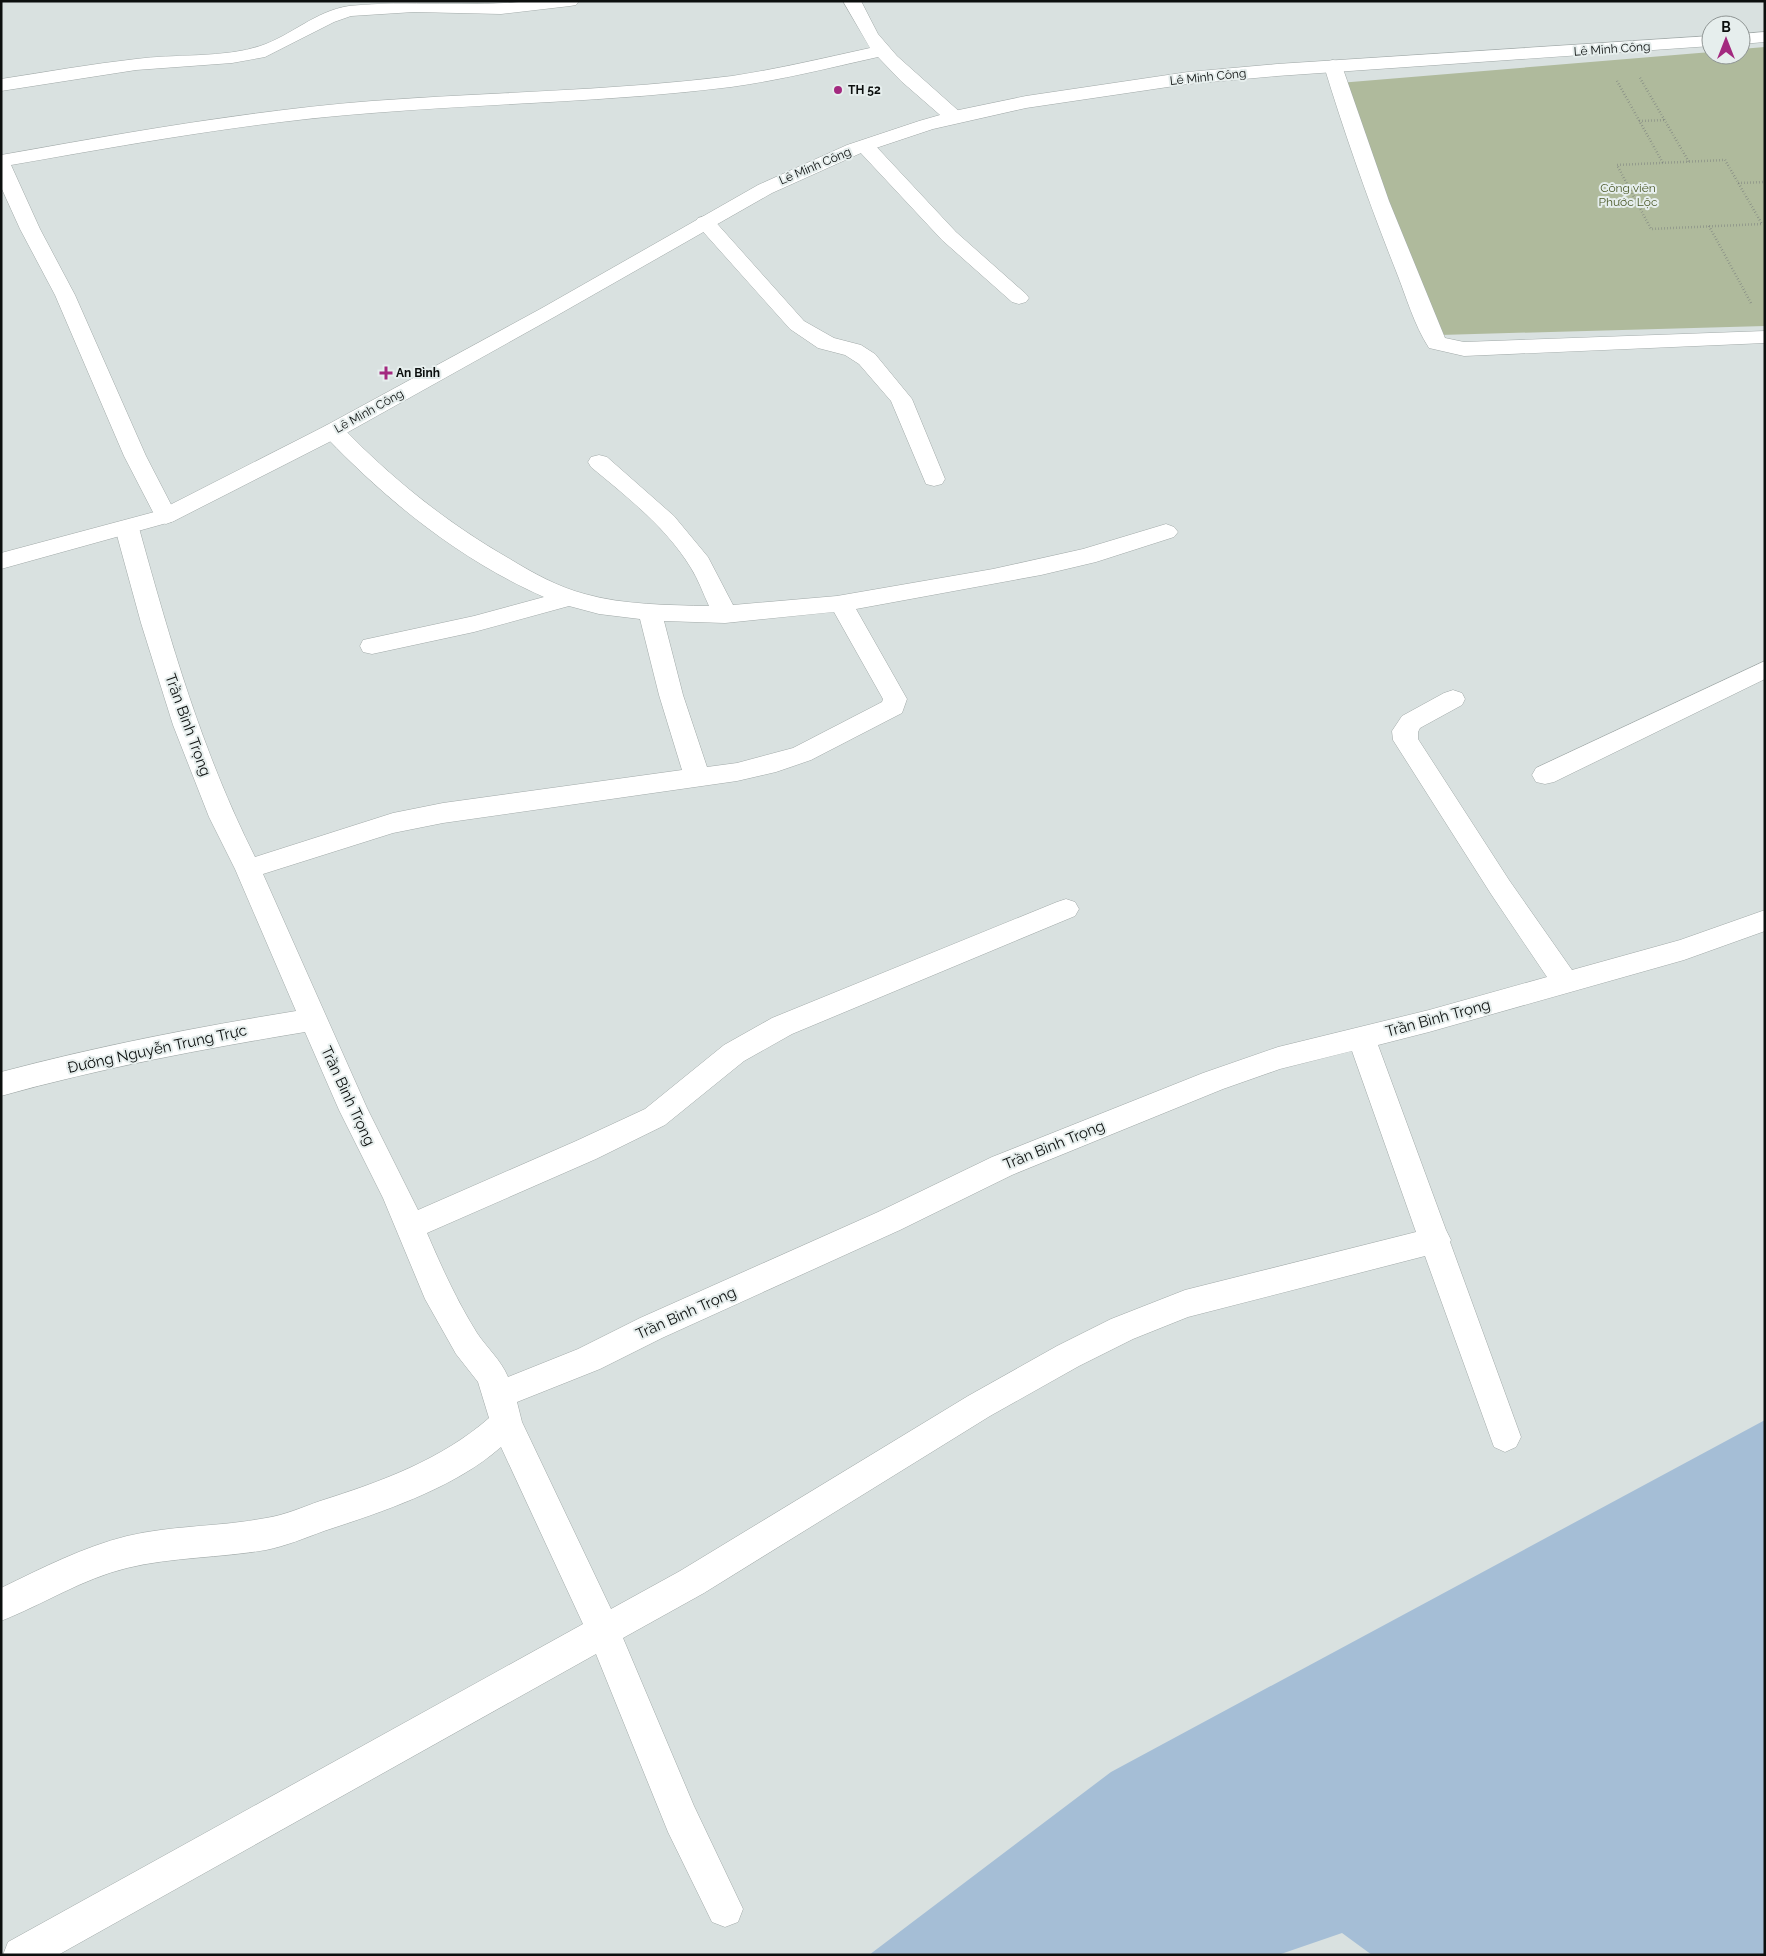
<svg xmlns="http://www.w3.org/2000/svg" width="1766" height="1956" viewBox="0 0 1766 1956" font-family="Raleway,sans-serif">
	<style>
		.green { fill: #afba9c }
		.water { fill: #a5bed6 }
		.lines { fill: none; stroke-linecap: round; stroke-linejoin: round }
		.street-casing { stroke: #a1a9a8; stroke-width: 1 }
		.secondary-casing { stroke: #a1a9a8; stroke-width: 1 }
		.path { stroke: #787d7c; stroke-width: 2.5; stroke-dasharray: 0.5 2.5; stroke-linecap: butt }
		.street { fill: #fff; fill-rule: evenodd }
		.secondary { fill: #fff; fill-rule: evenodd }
		.poi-dot { fill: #a3297f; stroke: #e6eeed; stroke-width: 2 }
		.labels { text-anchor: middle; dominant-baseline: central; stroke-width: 4; stroke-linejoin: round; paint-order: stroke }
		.far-street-label { font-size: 12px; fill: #0c0f0e; stroke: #e6eeed }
		.far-poi-label { font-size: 12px; font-weight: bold; fill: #0c0f0e; stroke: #e6eeed; text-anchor: start }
		.far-park-label { font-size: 12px; fill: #4d5b2b; stroke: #e6eeed }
		.street-label { font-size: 15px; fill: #0c0f0e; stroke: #e6eeed }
	</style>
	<rect width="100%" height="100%" fill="#d9e1e0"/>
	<path class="green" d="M1765 47V326L1440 335 1339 83 1711 52V55H1741V49Z"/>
	<path class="water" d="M1765 1420V1955H1372L1342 1933 1278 1955H869L1111 1772Z"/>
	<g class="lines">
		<g class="street-casing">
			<path id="street" d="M530 1H579L576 5 570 6 501 14 414 12 351 16 334 22 265 57 232 63 136 70 1 91V79C46 72 91 64 136 59 172 54 226 58 260 46 291 36 315 11 349 6 408 0 470 8 530 1Z
				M843 1H861L878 34 897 56 961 113 964 117 961 121 954 123 947 121 901 81 878 57C829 68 781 80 731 87 612 102 492 103 372 113 251 122 131 144 11 165L40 229 75 295 146 456 177 516 174 521 166 524 158 521 155 516 124 456 55 295 20 229 1 187V155C124 133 247 111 372 101 492 92 612 91 732 76 778 69 824 58 870 48Z
				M1333 60 1340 62 1342 66 1389 201 1445 338 1464 342 1765 331V343L1464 356 1429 348C1414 325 1406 296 1396 271 1369 203 1345 135 1324 66L1326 62Z
				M865 140 872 142 956 232 1026 294 1029 298 1026 302 1019 304 1012 302 942 240 858 150 855 146 858 142Z
				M705 216 712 218 804 321 834 338 861 345 875 354 912 399 945 479 942 484 934 486 926 484 891 401 859 364 845 355 818 348 790 329 698 226 695 222 698 218Z
				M333 424 341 426C391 478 447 523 510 559 533 573 558 587 585 594 624 605 668 605 709 606 703 593 698 579 691 568 666 527 627 497 591 467L588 462 591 457 599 455 607 457 674 516 708 557 733 605 837 596 993 569 1083 549 1166 524 1174 527 1178 532 1174 537 1096 562 1041 575 856 609 907 699 902 713 811 760 776 772 737 781 443 823 393 833 263 874 367 1108 418 1210 576 1141 645 1109 724 1045 772 1018 1057 902 1066 899 1075 902 1079 909 1075 916 792 1034 744 1061 665 1125 596 1159 427 1233C442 1268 457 1301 477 1333 487 1348 501 1360 508 1377L578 1349 640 1318 878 1212 992 1157 1203 1073 1278 1047 1429 1010 1547 977 1491 894 1393 740 1392 731 1402 716 1444 693 1453 690 1462 693 1465 699 1462 705 1420 728 1418 732V739L1509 880 1572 970 1680 940 1765 910V931L1684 960 1429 1032 1378 1045 1446 1230 1451 1240 1450 1242 1521 1437 1516 1447 1505 1452 1494 1447 1425 1256 1188 1317 1133 1339 1079 1366 990 1416 704 1593 623 1638 694 1806 743 1909 738 1922 725 1927 712 1922 668 1832 596 1654 58 1955H3L8 1942 583 1624 501 1447C455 1488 382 1512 324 1531 305 1538 286 1546 266 1550 220 1558 172 1557 127 1568 82 1579 44 1604 1 1621V1588C42 1568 83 1547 127 1536 173 1525 220 1527 266 1518 285 1515 303 1507 320 1501 380 1482 441 1460 489 1418L478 1382 456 1354 425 1299 383 1198 339 1110 305 1032C203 1049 101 1068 1 1096V1072C98 1046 197 1027 296 1011L235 869 209 817 173 725 141 623 115 528 119 523 127 520 135 523 139 528C170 640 202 752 255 857L393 813 443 803 682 770 659 695 640 619 599 614 569 606 474 632 372 654 363 652 360 646 363 640 474 616 544 597C460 560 387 501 325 436L322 431 325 426ZM834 612 883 699 882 702 793 748 737 763 707 767 683 695 664 621 725 623ZM1352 1051 1416 1232 1185 1290 1111 1319 1057 1346 968 1396 680 1571 611 1609 522 1422 517 1402 600 1369 662 1338 900 1230 1012 1175 1223 1089 1280 1069Z
				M1765 661V679L1554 782 1545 784 1536 782 1532 775 1536 768Z"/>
		</g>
		<g class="secondary-casing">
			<path id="secondary" d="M1765 32V42L1741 44V34Z
				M1711 36V46L1277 76 1188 84 1026 108 933 129 861 153 772 193 556 316 341 436 174 521 1 569V553L158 511 325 426 542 308 758 185 847 145 919 121 954 111 1026 96 1188 72 1277 64Z"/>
		</g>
		<path class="path" d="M1640 78 1689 162
			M1617 81 1663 163
			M1639 121 1664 120
			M1725 160 1762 224 1651 229 1617 165Z
			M1738 183 1765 182
			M1709 226 1751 303"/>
		<use href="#street" class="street"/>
		<use href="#secondary" class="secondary"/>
	</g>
	<g class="poi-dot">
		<circle cx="838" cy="90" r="5"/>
		<path d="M383.5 365.5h5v5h5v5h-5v5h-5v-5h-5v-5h5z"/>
	</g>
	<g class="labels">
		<g class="far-street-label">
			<text transform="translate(1612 49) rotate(-4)">Lê Minh Công</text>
			<text transform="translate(1208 77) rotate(-6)">Lê Minh Công</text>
			<text transform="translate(815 166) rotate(-23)">Lê Minh Công</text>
			<text transform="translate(369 411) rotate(-29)">Lê Minh Công</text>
		</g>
		<g class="far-poi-label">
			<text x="848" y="90">TH 52</text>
			<text x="396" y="373">An Bình</text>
		</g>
		<g class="far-park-label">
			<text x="1628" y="188">Công viên<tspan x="1628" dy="14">Phước Lộc</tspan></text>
		</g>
		<g class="street-label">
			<text transform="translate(188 725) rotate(70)">Trần Bình Trọng</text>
			<text transform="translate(1438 1018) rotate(-15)">Trần Bình Trọng</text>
			<text transform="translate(157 1049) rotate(-12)">Đường Nguyễn Trung Trực</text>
			<text transform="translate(348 1096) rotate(65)">Trần Bình Trọng</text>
			<text transform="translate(1054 1145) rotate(-22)">Trần Bình Trọng</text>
			<text transform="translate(686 1313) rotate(-24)">Trần Bình Trọng</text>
		</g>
	</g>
	<rect width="1766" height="1956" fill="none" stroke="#0c0f0e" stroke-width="5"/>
	<g transform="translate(1726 40)"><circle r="24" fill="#e6eeed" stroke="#8f9594"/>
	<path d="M0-4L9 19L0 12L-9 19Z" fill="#a3297f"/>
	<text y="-8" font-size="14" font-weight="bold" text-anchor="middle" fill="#0c0f0e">B</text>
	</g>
</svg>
